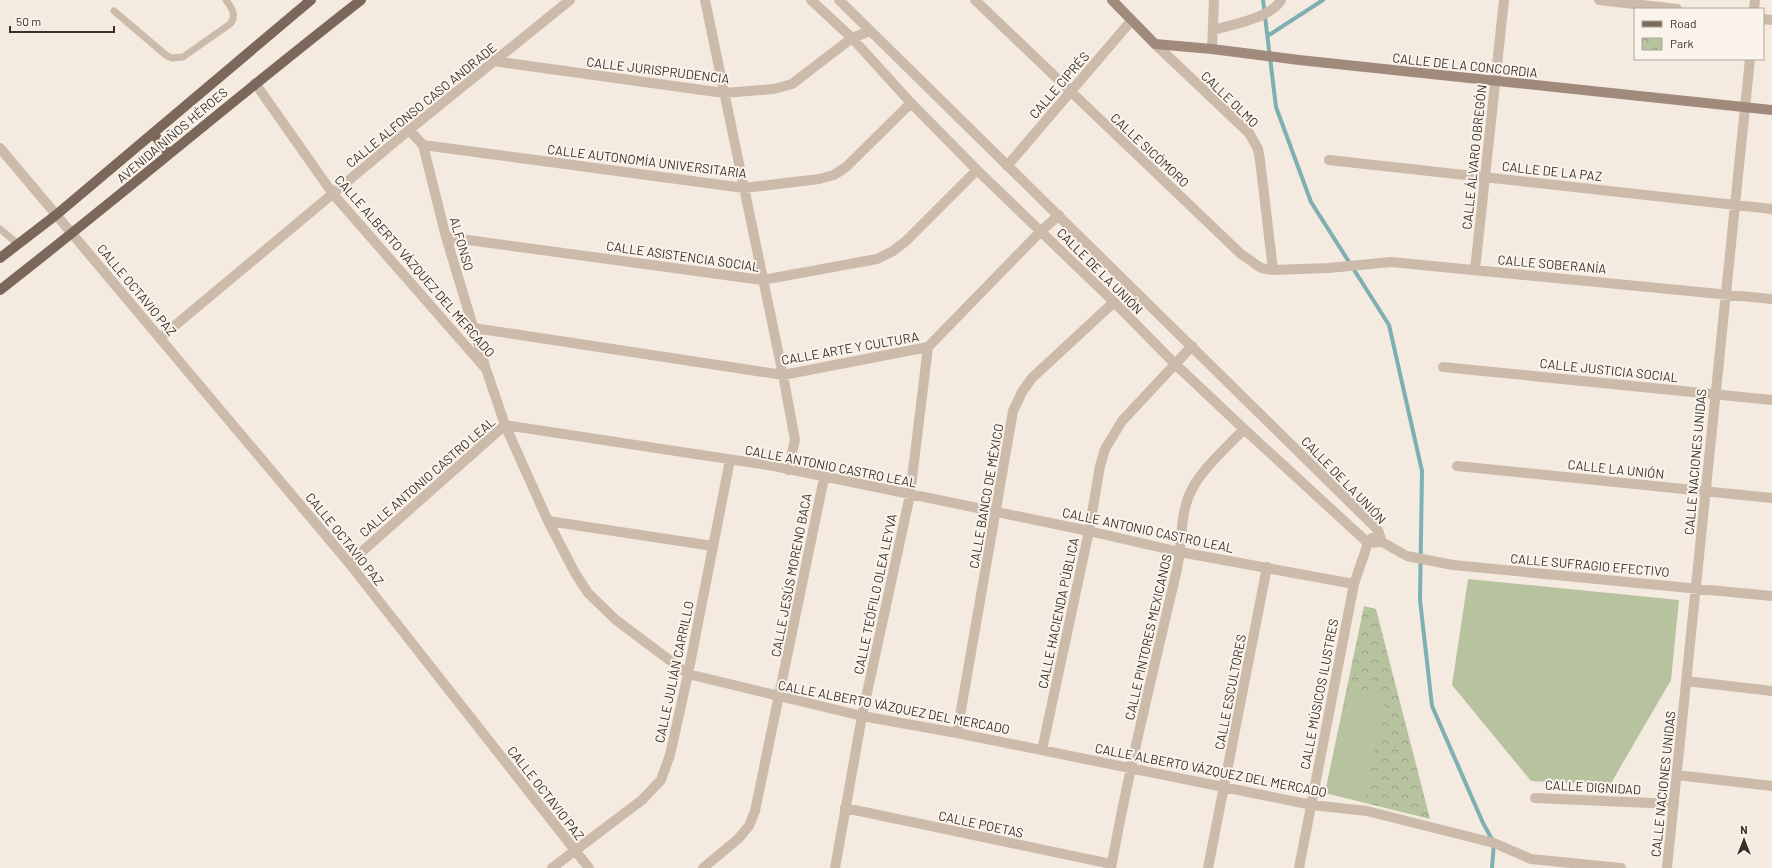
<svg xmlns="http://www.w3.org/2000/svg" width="1772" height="868" viewBox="0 0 1772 868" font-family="Barlow,sans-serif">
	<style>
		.park { fill: url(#park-crowns) }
		.garden { fill: #b7c39f }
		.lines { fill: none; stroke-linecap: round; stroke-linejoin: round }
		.stream { stroke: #7eafb1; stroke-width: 4 }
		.lane { stroke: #ccbbab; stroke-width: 7 }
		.street { stroke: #ccbbab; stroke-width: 10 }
		.secondary { stroke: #a08a7c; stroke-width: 10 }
		.primary { stroke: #7c675b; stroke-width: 10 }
		.labels { text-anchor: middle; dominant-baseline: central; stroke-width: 4; stroke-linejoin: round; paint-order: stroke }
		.street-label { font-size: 13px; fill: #3a2f2a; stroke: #fbf4ed }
	</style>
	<defs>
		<pattern id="park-crowns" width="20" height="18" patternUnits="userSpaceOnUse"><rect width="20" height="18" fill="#b7c39f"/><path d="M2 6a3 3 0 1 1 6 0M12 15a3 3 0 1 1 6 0" fill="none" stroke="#969f82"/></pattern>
	</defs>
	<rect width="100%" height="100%" fill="#f4eae0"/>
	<path class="park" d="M1364 606 1376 609 1430 819 1325 793Z"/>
	<path class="garden" d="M1468 579 1679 600 1671 680 1610 785 1531 781 1452 685Z
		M1349 690 1385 698 1364 801 1325 793Z"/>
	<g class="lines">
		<path class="stream" d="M1263 0 1276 107 1311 202 1389 325 1422 471 1420 600 1432 706 1483 823 1494 843 1492 868
			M1269 35 1323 0"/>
		<path class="lane" d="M114 11 167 56 172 58 183 57 230 24C237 16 232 8 226 0
			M0 229 18 244"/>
		<path class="street" d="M705 0 783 375 795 440 788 470
			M811 0 852 38 911 103 977 170 1114 302 1174 363 1244 429 1368 543 1382 542 1407 556 1453 565 1772 596
			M839 0 1378 530 1382 542
			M975 0 1241 254 1261 268 1273 270 1329 268 1391 262 1772 299
			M1599 0 1677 9
			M1754 9 1755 0
			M1763 19 1772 20
			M1214 30C1233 24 1271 18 1281 0
			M1155 44 1249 133 1258 149 1260 160 1273 270
			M1212 49 1214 0
			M493 61 724 93 774 89 792 84 852 38 870 31
			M255 83 333 194 486 369 505 425 548 521 575 573 588 593 616 620 688 674 862 716 957 733 1312 805 1367 811 1494 843 1531 859 1621 868
			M409 130 423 145 446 237 485 366
			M423 145 744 188 819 179 834 175 846 167 911 103
			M0 148 349 563 589 868
			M1329 160 1772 209
			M1007 166 1131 21
			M446 237 762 280 877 259 893 251 906 241 977 170
			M1475 270 1504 0
			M474 328 783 375 928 347 1041 231 1059 215
			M160 338 409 130 570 0
			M1443 367 1772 400
			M1457 466 1772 498
			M548 521 713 546
			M349 563 505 425 774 466 1089 531 1180 552 1354 584
			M1686 681 1772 691
			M957 733 1013 411 1022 392 1032 378 1114 302
			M1042 750 1089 531 1100 466 1105 449 1122 421 1192 346
			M1677 775 1772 786
			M1535 798 1674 804
			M845 808 1111 864
			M552 868 642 800 661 780 670 755 688 674 730 460
			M703 868 738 839 749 826 755 811 824 478
			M835 868 862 716 910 495 928 347
			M1111 868C1129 768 1154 668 1177 569 1183 543 1179 513 1192 489 1203 468 1227 447 1244 429
			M1208 868 1267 567
			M1299 868 1354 584 1368 543 1372 538
			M1667 868 1750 59"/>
		<path class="secondary" d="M1112 0 1155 44 1212 49 1299 60 1772 110"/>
		<path class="primary" d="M153 133 169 154
			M0 258 56 215 311 0
			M0 290C122 195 239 95 361 0"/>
	</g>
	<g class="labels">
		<g class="street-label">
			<text transform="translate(1465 65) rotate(6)">CALLE DE LA CONCORDIA</text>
			<text transform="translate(658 70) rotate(7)">CALLE JURISPRUDENCIA</text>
			<text transform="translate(1059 85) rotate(-49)">CALLE CIPRÉS</text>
			<text transform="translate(1230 99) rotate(44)">CALLE OLMO</text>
			<text transform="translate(421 105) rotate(-39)">CALLE ALFONSO CASO ANDRADE</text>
			<text transform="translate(172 135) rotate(-40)">AVENIDA NIÑOS HÉROES</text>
			<text transform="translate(1150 150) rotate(43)">CALLE SICÓMORO</text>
			<text transform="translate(1474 157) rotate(-84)">CALLE ÁLVARO OBREGÓN</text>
			<text transform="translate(647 161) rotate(7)">CALLE AUTONOMÍA UNIVERSITARIA</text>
			<text transform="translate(1552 171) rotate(6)">CALLE DE LA PAZ</text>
			<text transform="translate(462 244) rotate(74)">ALFONSO</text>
			<text transform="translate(683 256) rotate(8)">CALLE ASISTENCIA SOCIAL</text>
			<text transform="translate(1552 264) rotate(5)">CALLE SOBERANÍA</text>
			<text transform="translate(415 266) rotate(49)">CALLE ALBERTO VÁZQUEZ DEL MERCADO</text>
			<text transform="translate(1100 271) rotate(45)">CALLE DE LA UNIÓN</text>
			<text transform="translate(137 290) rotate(50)">CALLE OCTAVIO PAZ</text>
			<text transform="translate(850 348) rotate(-10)">CALLE ARTE Y CULTURA</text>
			<text transform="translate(1609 370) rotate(6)">CALLE JUSTICIA SOCIAL</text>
			<text transform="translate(1695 462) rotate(-85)">CALLE NACIONES UNIDAS</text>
			<text transform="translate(831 466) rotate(11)">CALLE ANTONIO CASTRO LEAL</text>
			<text transform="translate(1616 469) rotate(6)">CALLE LA UNIÓN</text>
			<text transform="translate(427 477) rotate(-41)">CALLE ANTONIO CASTRO LEAL</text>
			<text transform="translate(1344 480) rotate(46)">CALLE DE LA UNIÓN</text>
			<text transform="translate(986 496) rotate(-80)">CALLE BANCO DE MÉXICO</text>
			<text transform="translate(1148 530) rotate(12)">CALLE ANTONIO CASTRO LEAL</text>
			<text transform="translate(345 539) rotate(51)">CALLE OCTAVIO PAZ</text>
			<text transform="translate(1590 565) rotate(5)">CALLE SUFRAGIO EFECTIVO</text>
			<text transform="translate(791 575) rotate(-79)">CALLE JESÚS MORENO BACA</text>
			<text transform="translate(875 594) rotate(-78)">CALLE TEÓFILO OLEA LEYVA</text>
			<text transform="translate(1058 613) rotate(-78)">CALLE HACIENDA PÚBLICA</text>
			<text transform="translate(1148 637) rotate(-77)">CALLE PINTORES MEXICANOS</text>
			<text transform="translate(674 672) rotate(-78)">CALLE JULIÁN CARRILLO</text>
			<text transform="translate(1230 692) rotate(-79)">CALLE ESCULTORES</text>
			<text transform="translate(1319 694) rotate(-79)">CALLE MÚSICOS ILUSTRES</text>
			<text transform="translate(894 707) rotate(11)">CALLE ALBERTO VÁZQUEZ DEL MERCADO</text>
			<text transform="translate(1211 770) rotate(11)">CALLE ALBERTO VÁZQUEZ DEL MERCADO</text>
			<text transform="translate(1663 784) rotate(-84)">CALLE NACIONES UNIDAS</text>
			<text transform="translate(1593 787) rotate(3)">CALLE DIGNIDAD</text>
			<text transform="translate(546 793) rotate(52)">CALLE OCTAVIO PAZ</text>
			<text transform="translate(981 824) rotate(12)">CALLE POETAS</text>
		</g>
	</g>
	<rect x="1634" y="8" width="130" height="52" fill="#fbf4ed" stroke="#aea59f"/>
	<rect x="1642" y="21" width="20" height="6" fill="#7c675b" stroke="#aea59f"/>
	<text x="1670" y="28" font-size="12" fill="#3a2f2a">Road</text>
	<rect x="1642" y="38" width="20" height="12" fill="url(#park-crowns)" stroke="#aea59f"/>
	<text x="1670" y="48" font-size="12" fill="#3a2f2a">Park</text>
	<g transform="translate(1744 840)" stroke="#fbf4ed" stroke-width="3" paint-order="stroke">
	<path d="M0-3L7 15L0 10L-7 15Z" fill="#3a2f2a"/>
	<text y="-6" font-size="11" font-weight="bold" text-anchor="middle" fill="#3a2f2a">N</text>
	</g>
	<path d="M10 26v6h104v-6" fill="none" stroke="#3a2f2a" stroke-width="2"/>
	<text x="16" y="26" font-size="12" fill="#3a2f2a" stroke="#fbf4ed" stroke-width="3" paint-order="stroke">50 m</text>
</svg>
